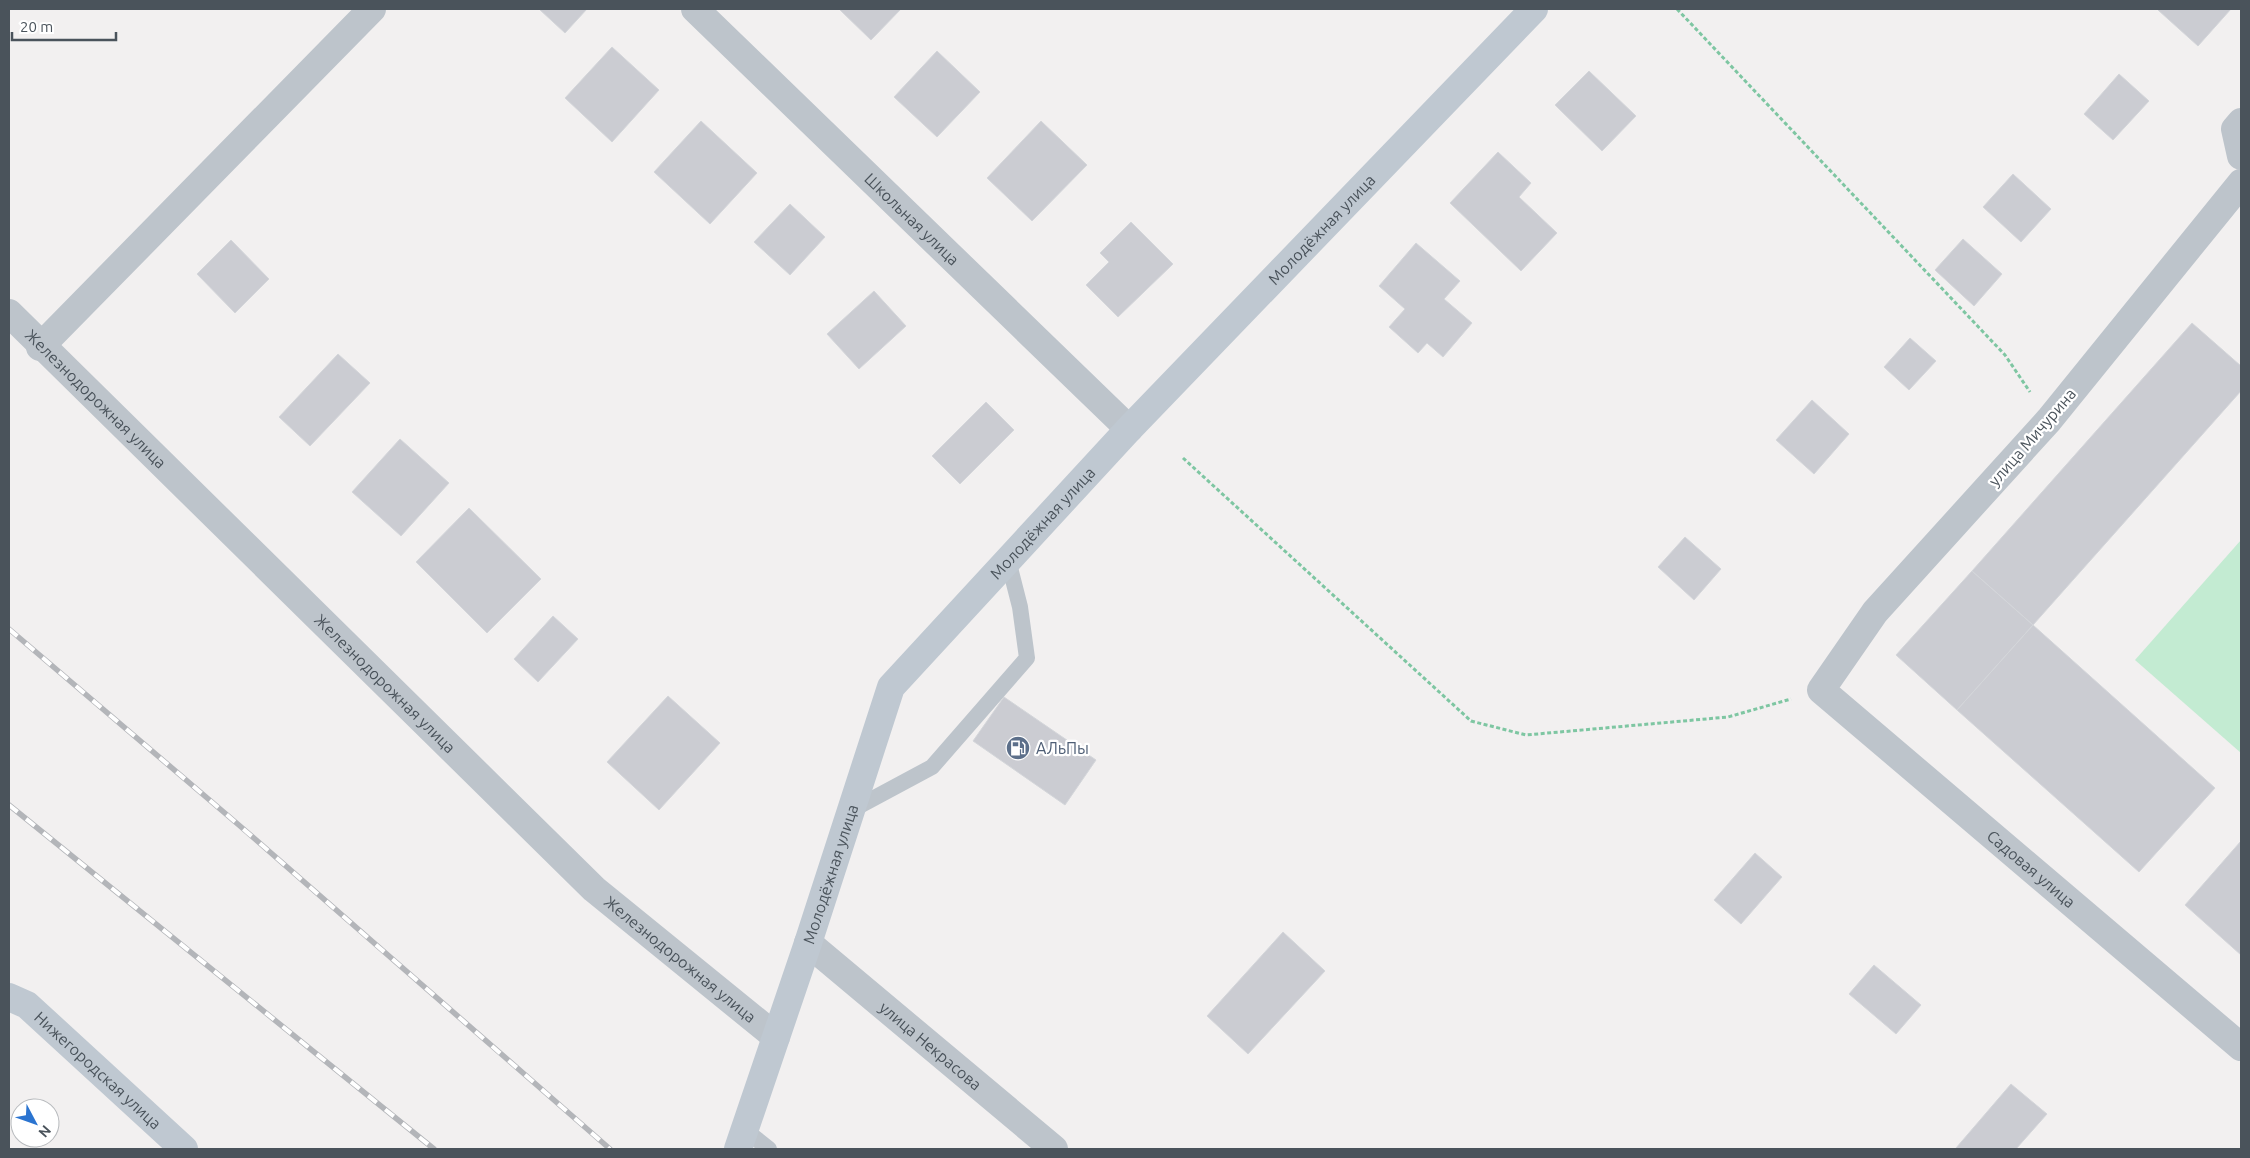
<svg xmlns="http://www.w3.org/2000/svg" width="2250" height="1158" viewBox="0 0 2250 1158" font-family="Ubuntu,sans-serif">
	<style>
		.green { fill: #c3ebd2 }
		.building { fill: #cbccd2; stroke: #d4d6da }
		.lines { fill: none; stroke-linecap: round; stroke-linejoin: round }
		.path { stroke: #7ec6a2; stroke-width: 3; stroke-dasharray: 4 2.5; stroke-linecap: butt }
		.service { stroke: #bdc4cb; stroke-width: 16 }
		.minor { stroke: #bdc4cb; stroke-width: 28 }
		.tertiary { stroke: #bdc4cb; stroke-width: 28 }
		.secondary { stroke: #bfc8d1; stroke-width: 28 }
		.rail-casing { stroke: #b3b5b9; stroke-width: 5.5 }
		.rail { stroke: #fff; stroke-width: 4; stroke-dasharray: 11; stroke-linecap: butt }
		.labels { text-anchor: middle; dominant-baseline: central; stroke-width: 4.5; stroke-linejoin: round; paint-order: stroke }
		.street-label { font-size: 16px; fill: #4a535b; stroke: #fff }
		.service-label { font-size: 16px; fill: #4e5e75; stroke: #fff; text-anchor: start }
	</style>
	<rect width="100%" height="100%" fill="#f2f0f0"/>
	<path class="green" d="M2241 540V753L2135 660Z"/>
	<path class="building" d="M539 9H587L565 33Z
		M839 9H901L871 40Z
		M2160 9H2231L2198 46 2158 10Z
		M612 47 659 90 612 142 565 98Z
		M937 51 980 92 937 137 894 97Z
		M1589 71 1636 116 1602 151 1555 105Z
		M2119 74 2149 101 2113 140 2084 114Z
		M701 121 757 173 710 224 654 172Z
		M1041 121 1087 165 1032 221 987 178Z
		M1498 152 1531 183 1519 197 1557 233 1521 271 1450 203Z
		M2013 174 2051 209 2021 242 1983 207Z
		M790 204 825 237 790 275 754 242Z
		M1131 222 1173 264 1118 317 1086 285 1109 262 1100 253Z
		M1963 239 2002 274 1974 306 1935 270Z
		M231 240 269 279 235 313 197 274Z
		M1416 243 1460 281 1444 299 1472 323 1443 357 1427 343 1418 353 1389 327 1405 309 1379 286Z
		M874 291 906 326 859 369 827 334Z
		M2192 323 2241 366V391L2033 625 1972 571Z
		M1910 338 1936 361 1909 390 1884 367Z
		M338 354 370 383 310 446 279 417Z
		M1812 400 1849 434 1814 474 1776 440Z
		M986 402 1014 430 960 484 932 456Z
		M400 439 449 483 401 536 352 492Z
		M469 508 541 579 487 633 416 562Z
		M1685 537 1721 569 1694 600 1658 567Z
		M1972 571 2033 625 1957 710 1896 655Z
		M553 616 578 639 538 682 514 659Z
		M2033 625 2215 788 2139 872 1957 710Z
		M668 696 720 743 659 810 607 762Z
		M1004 697 1096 760 1065 805 973 741Z
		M2241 841V955L2185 905Z
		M1755 853 1782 877 1741 924 1714 900Z
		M1283 932 1325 971 1248 1054 1207 1016Z
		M1874 965 1921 1005 1896 1034 1849 994Z
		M2011 1084 2047 1114 2016 1149H1958L1956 1148Z"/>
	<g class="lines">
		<path class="path" d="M1677 9 2005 355 2030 392
			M1183 458 1471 721 1526 735 1728 717 1791 699"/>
		<path class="service" d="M850 811 932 767 1027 658 1020 607 1008 560
			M745 1130 769 1149"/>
		<g class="minor">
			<path id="s1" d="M695 9 1129 429"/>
			<path d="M2241 122 2235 129 2241 156"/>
			<path id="s2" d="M2241 183 2049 420 1875 612 1821 690 2241 1047"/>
			<path id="s3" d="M9 313 594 889 776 1037"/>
			<path d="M40 347 372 9"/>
		</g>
		<path class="tertiary" id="s4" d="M808 943 1054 1149"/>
		<g class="secondary">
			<path id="s5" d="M9 997 27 1005 184 1149"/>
			<path id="s6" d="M738 1149 808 943 891 687 1129 429 1534 9"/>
		</g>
		<g class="rail-casing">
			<path id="rail" d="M9 629 240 826 610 1149
				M9 805 434 1149"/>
		</g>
		<use href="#rail" class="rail"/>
	</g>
	<defs>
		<g id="fuel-disc" transform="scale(1.25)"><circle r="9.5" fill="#5c6f8a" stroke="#fff"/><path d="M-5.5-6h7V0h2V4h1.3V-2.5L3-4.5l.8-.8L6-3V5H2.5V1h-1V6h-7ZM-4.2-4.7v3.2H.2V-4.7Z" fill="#fff"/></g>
	</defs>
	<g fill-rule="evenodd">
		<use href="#fuel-disc" x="1018" y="748"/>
	</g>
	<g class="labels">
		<g class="street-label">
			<text stroke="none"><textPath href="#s1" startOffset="302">Школьная улица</textPath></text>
			<text stroke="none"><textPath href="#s6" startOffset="1115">Молодёжная улица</textPath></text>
			<text stroke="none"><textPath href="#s3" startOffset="122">Железнодорожная улица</textPath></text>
			<text transform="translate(2032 437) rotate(-49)">улица Мичурина</text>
			<text stroke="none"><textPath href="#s6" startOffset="710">Молодёжная улица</textPath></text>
			<text stroke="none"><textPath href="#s3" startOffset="528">Железнодорожная улица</textPath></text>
			<text stroke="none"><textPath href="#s2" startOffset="935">Садовая улица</textPath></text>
			<text stroke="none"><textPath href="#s6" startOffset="290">Молодёжная улица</textPath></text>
			<text stroke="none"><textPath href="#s3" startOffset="932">Железнодорожная улица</textPath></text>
			<text stroke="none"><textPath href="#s4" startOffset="160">улица Некрасова</textPath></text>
			<text stroke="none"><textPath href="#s5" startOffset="116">Нижегородская улица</textPath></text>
		</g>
		<g class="service-label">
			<text x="1036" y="748">АЛьПы</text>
		</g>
	</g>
	<rect width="2250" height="1158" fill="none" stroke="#4a535b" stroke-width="20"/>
	<g transform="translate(35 1123) rotate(131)"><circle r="24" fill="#ffffff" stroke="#b7babd"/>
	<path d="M0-4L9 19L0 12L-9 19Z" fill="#2b74d0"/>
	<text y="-8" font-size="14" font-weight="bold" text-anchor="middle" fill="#4a535b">N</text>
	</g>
	<path d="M12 32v8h104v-8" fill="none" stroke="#4a535b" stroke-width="2.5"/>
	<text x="20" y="32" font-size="15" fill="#4a535b" stroke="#ffffff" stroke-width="4" paint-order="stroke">20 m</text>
</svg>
